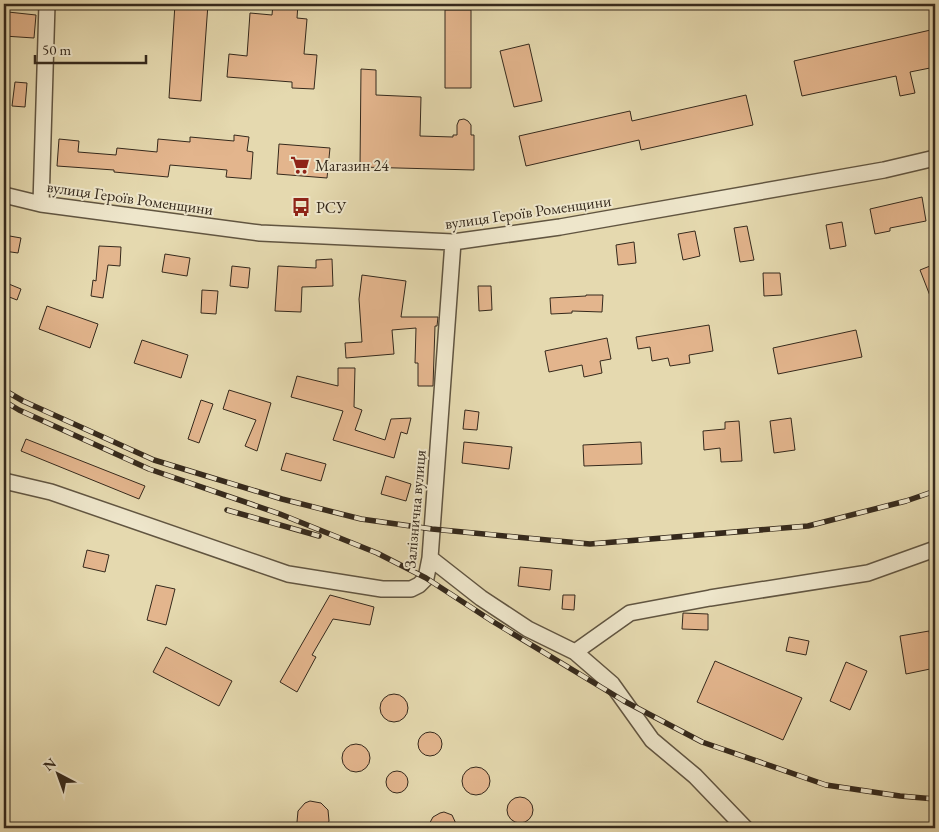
<svg xmlns="http://www.w3.org/2000/svg" width="939" height="832" viewBox="0 0 939 832" font-family="'EB Garamond',serif">
	<style>
		.building { fill: #e3b58d; stroke: #35291c }
		.lines { fill: none; stroke-linecap: round; stroke-linejoin: round }
		.minor-casing { stroke: #615541; stroke-width: 18 }
		.minor { stroke: #eee6cb; stroke-width: 15 }
		.rail-casing { stroke: #35291c; stroke-width: 5.5 }
		.rail { stroke: #eee6cb; stroke-width: 4; stroke-dasharray: 11; stroke-linecap: butt }
		.labels { text-anchor: middle; dominant-baseline: central; stroke-width: 4; stroke-linejoin: round; paint-order: stroke }
		.poi-label { font-size: 16px; fill: #35291c; stroke: #eee6cb; text-anchor: start }
		.street-label { font-size: 16px; fill: #35291c; stroke: #eee6cb }
	</style>
	<rect width="100%" height="100%" fill="#e5d9af"/>
	<filter id="stains"><feTurbulence type="fractalNoise" baseFrequency=".004" numOctaves="4"/><feColorMatrix values="0 0 0 0 .2 0 0 0 0 .09 0 0 0 0 .02 0 0 0 .5 -.17"/></filter>
	<radialGradient id="worn" r=".72"><stop offset=".6" stop-color="#630" stop-opacity="0"/><stop offset="1" stop-color="#630" stop-opacity=".3"/></radialGradient>
	<path class="building" d="M175 4H208L201 101 169 98Z
		M273 4H298L297 18 307 19 304 54 317 55 314 89 292 88V82L227 77 229 54 247 56 250 13 272 15Z
		M445 10H471V88H445Z
		M8 12 36 15 34 38 4 36V24H7Z
		M935 29V67L910 72 915 93 900 96 896 76 802 96 794 61Z
		M529 44 542 101 514 107 500 51Z
		M361 69 376 70V95L421 97 420 136 453 137V135H457V125L459 120 464 119 468 121 471 125V135H474V170L360 167Z
		M15 82 27 83 25 107 12 106Z
		M746 95 753 125 641 150 639 140 526 166 519 136 630 111 632 121Z
		M234 135 249 137 247 151 253 152 251 179 226 177 227 170 170 165 168 177 114 172V170L57 166 59 139 79 141 78 152 116 155 117 148 157 152 158 139 190 142V137L234 141Z
		M279 144 330 148 327 178 277 174Z
		M922 197 926 221 890 228V231L875 234 870 209Z
		M842 222 846 246 830 249 826 225Z
		M747 226 754 260 740 262 734 228Z
		M695 231 700 256 683 260 678 234Z
		M4 235 21 238 18 253 4 251Z
		M634 242 636 263 618 265 616 245Z
		M99 246 121 247 120 266 108 265 103 298 91 296 93 280 96 281Z
		M165 254 190 258 187 276 162 272Z
		M332 259 333 286 302 287 301 312 275 311 278 266 316 268V260Z
		M935 264V306H934L920 270Z
		M232 266 250 268 248 288 230 286Z
		M763 273H780L782 295 764 296Z
		M362 275 406 281 401 317H438L437 326H435L433 386H418V363H415L416 328 392 330 394 354 346 358 345 343 362 342 359 299Z
		M4 282 21 289 17 300 4 295Z
		M478 286H491L492 310 479 311Z
		M202 290 218 291 216 314 201 313Z
		M586 295H603L602 312 572 311V313L551 314 550 298 586 296Z
		M47 306 98 324 90 348 39 329Z
		M709 325 713 351 689 355 690 363 670 366 668 358 652 361 650 347 638 349 636 337Z
		M856 330 862 357 778 374 773 348Z
		M607 338 611 359 600 361 602 373 584 377 582 365 549 372 545 351Z
		M142 340 188 355 181 378 134 363Z
		M338 368H355L354 407 362 410 355 430 385 440 391 419 411 418 407 434 401 432 394 458 333 440 343 411 291 397 297 376 338 386Z
		M229 390 271 403 257 451 245 446 256 420 223 409Z
		M201 400 213 404 199 443 188 439Z
		M465 410 479 412 477 430 463 429Z
		M791 418 795 450 774 453 770 421Z
		M739 421 742 461 721 462 720 448 704 450 703 431 725 429V422Z
		M26 439 145 486 139 499 21 451Z
		M464 442 512 447 509 469 462 463Z
		M641 442 642 464 584 466 583 445Z
		M286 453 326 464 321 481 281 470Z
		M386 476 411 484 406 501 381 494Z
		M87 550 109 555 105 572 83 567Z
		M520 567 552 570 550 590 518 586Z
		M156 585 175 589 166 625 147 620Z
		M330 595 374 607 370 625 333 619 312 655 316 657 297 692 280 682Z
		M563 595H575L574 610 562 609Z
		M683 613 708 614V630L682 629Z
		M929 631 935 668 906 674 900 636Z
		M789 637 809 641 806 655 786 651Z
		M166 647 232 681 219 706 153 672Z
		M715 661 802 698 783 740 697 702Z
		M846 662 867 671 850 710 830 701Z
		M380 708a14 14 0 1 1 28 0a14 14 0 1 1-28 0Z
		M418 744a12 12 0 1 1 24 0a12 12 0 1 1-24 0Z
		M342 758a14 14 0 1 1 28 0a14 14 0 1 1-28 0Z
		M462 781a14 14 0 1 1 28 0a14 14 0 1 1-28 0Z
		M386 782a11 11 0 1 1 22 0a11 11 0 1 1-22 0Z
		M507 810a13 13 0 1 1 26 0a13 13 0 1 1-26 0Z
		M310 801 321 803 328 810 329 821 326 828H300L297 822 298 811 305 803Z
		M444 812 452 815 458 828H427L433 817 440 813Z"/>
	<g class="lines">
		<g class="minor-casing">
			<path id="minor" d="M4 195 41 204 260 233 453 242 560 227 884 170 935 158
				M41 204 47 4
				M4 481 51 492 288 574 382 589H411L419 585 426 578 430 558 453 242
				M430 558 481 598 528 629 575 652 612 684 652 740 695 776 745 828
				M575 652 630 613 710 598 868 573 935 549"/>
		</g>
		<use href="#minor" class="minor"/>
		<g class="rail-casing">
			<path id="rail" d="M4 390 23 401 154 460 282 499 361 519 432 529 590 544 808 526 906 501 935 491
				M4 401 19 410 149 469 280 514 377 553 426 578 492 621 624 701 702 742 826 785 900 796 935 799
				M227 510 319 536"/>
		</g>
		<use href="#rail" class="rail"/>
	</g>
	<defs>
		<g id="supermarket-bare" transform="scale(1.5)"><path d="M-6-5.5h2.5l.6 2H6L4.5 2H-2.5L-4.4-4H-6ZM-1.5 3.2a1.3 1.3 0 1 0 .1 0ZM3 3.2a1.3 1.3 0 1 0 .1 0Z" fill="#8f2418" stroke="#eee6cb" stroke-width="2.5" paint-order="stroke"/></g>
		<g id="bus-bare" transform="scale(1.5)"><path d="M-5-6H5V4H4V6H2V4H-2V6H-4V4H-5ZM-3.5-4V0h7V-4ZM-3.5 1.2v1.5H-2V1.2ZM2 1.2v1.5H3.5V1.2Z" fill="#8f2418" stroke="#eee6cb" stroke-width="2.5" paint-order="stroke"/></g>
	</defs>
	<g fill-rule="evenodd">
		<use href="#supermarket-bare" x="300" y="165"/>
		<use href="#bus-bare" x="301" y="207"/>
	</g>
	<g class="labels">
		<g class="poi-label">
			<text x="315" y="165">Магазин 24</text>
			<text x="316" y="207">РСУ</text>
		</g>
		<g class="street-label">
			<text transform="translate(130 198) rotate(8)">вулиця Героїв Роменщини</text>
			<text transform="translate(528 212) rotate(-8)">вулиця Героїв Роменщини</text>
			<text transform="translate(415 509) rotate(-85)">Залізнична вулиця</text>
		</g>
	</g>
	<rect width="939" height="832" fill="none" stroke="#e5d9af" stroke-width="20"/>
	<rect x="5" y="5" width="929" height="822" fill="none" stroke="#35291c" stroke-width="2.5"/>
	<rect x="10" y="10" width="919" height="812" fill="none" stroke="#35291c"/>
	<g transform="translate(58 774) rotate(319)" stroke="#eee6cb" stroke-width="4" paint-order="stroke">
	<path d="M0-4L9 19L0 12L-9 19Z" fill="#35291c"/>
	<text y="-8" font-size="14" font-weight="bold" text-anchor="middle" fill="#35291c">N</text>
	</g>
	<path d="M35 55v8h111v-8" fill="none" stroke="#35291c" stroke-width="2.5"/>
	<text x="42" y="55" font-size="15" fill="#35291c" stroke="#eee6cb" stroke-width="4" paint-order="stroke">50 m</text>
	<rect width="100%" height="100%" filter="url(#stains)"/>
	<rect width="100%" height="100%" fill="url(#worn)"/>
</svg>
